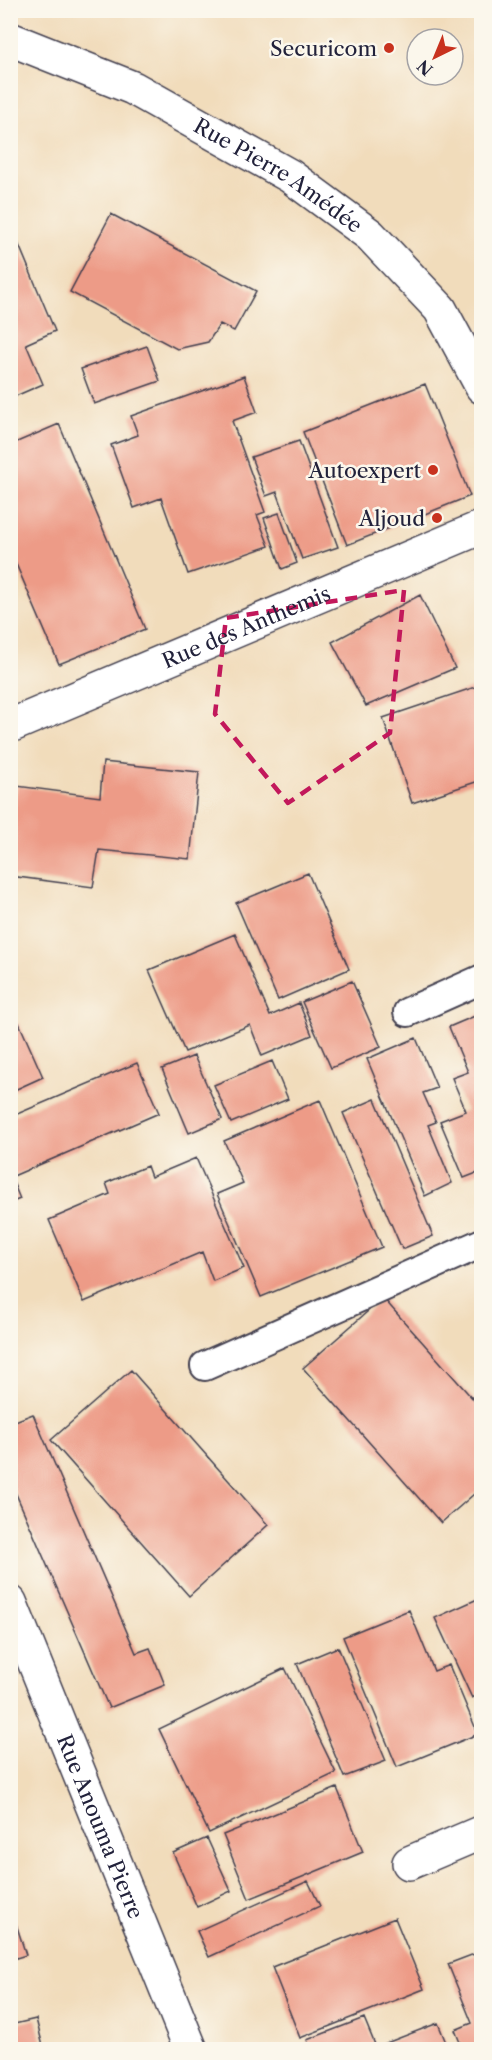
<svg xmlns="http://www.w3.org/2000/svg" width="492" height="2060" viewBox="0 0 492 2060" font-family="'Libre Caslon Text',serif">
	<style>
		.building { fill: #ed9b87 }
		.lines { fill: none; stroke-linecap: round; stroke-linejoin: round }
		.lane-casing { stroke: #413e4e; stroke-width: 32 }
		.street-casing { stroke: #413e4e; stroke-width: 36 }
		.lane { stroke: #fff; stroke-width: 28 }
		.street { stroke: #fff; stroke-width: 33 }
		.marked { fill: none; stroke: #c2185b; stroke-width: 4.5; stroke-dasharray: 12 8; stroke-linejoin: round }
		.poi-dot { fill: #c8321e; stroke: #fbf7ec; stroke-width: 2 }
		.labels { text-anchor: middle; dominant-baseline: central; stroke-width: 5; stroke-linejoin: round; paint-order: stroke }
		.poi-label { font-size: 21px; fill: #22223b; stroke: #fbf7ec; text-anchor: end }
		.street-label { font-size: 21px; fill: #22223b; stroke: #fbf7ec }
	</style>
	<rect width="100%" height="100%" fill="#fbf7ec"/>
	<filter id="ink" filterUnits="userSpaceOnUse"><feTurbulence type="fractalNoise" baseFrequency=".0167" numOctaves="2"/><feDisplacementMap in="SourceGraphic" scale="12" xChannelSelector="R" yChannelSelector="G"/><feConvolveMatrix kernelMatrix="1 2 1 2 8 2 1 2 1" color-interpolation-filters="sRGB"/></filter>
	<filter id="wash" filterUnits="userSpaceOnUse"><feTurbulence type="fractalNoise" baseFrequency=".008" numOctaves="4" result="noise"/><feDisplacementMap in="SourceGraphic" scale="24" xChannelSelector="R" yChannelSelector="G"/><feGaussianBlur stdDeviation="1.35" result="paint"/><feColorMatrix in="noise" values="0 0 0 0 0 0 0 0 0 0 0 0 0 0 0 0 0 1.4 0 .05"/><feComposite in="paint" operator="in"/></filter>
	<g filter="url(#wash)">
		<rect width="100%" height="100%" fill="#f1dcbb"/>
		<g id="blocks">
			<path class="building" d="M111 214 256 291 234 331 220 324 208 342 177 349 70 292Z
				M11 226 55 331 26 344 43 384 11 398Z
				M147 346 160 381 94 404 81 369Z
				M244 376 257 412 232 421 265 512 257 515 269 546 188 574 161 498 134 508 111 445 138 435 131 416Z
				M425 384 470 496 347 545 303 432Z
				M59 424 145 629 59 664 10 550V445Z
				M299 441 338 547 302 559 277 492 266 496 251 457Z
				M279 513 297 563 282 569 264 518Z
				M420 595 455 668 366 706 332 642Z
				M481 685 482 780 412 803 383 718Z
				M103 762 199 772 190 859 99 850 93 887 10 876V821H12L17 786 100 797Z
				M308 873 349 969 278 1000 236 903Z
				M235 934 270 1016 299 1003 312 1035 262 1056 250 1025 185 1052 149 970Z
				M352 981 381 1047 331 1068 302 1002Z
				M482 1013V1171L464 1178 440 1121 466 1111 452 1078 468 1072 449 1027Z
				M19 1023 43 1077 10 1092V1027Z
				M416 1038 437 1088 423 1093 436 1122 428 1125 452 1183 425 1196 367 1059Z
				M194 1056 222 1119 189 1133 162 1069Z
				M272 1061 288 1099 231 1123 214 1085Z
				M137 1063 159 1113 11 1177 20 1199 10 1203V1117Z
				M375 1099 433 1236 402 1249 343 1113Z
				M320 1100 382 1247 261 1297 217 1194 243 1183 224 1141Z
				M196 1158 244 1268 213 1281 202 1252 84 1302 49 1220 110 1194 106 1183 147 1166 151 1177Z
				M383 1298 482 1409V1487L441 1523 303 1368Z
				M131 1370 268 1525 189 1596 51 1440Z
				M33 1414 136 1653 150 1648 165 1685 109 1708 10 1480V1423Z
				M482 1597V1693L472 1698 435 1618Z
				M409 1610 434 1671 449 1665 478 1734 397 1767 343 1637Z
				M338 1647 386 1761 344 1777 297 1664Z
				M285 1668 336 1773 209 1833 159 1729Z
				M337 1788 363 1852 249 1899 223 1835Z
				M207 1838 231 1891 197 1907 173 1853Z
				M308 1881 320 1906 209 1957 197 1931Z
				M10 1905 26 1955 10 1960Z
				M395 1918 424 1989 300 2038 272 1967Z
				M482 1951V2050H463L455 2030 472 2023 448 1964Z
				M364 2018 376 2047 438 2023 449 2050H311L307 2040Z
				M36 2019 44 2050H10V2025Z"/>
		</g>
	</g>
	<g filter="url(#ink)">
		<use href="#blocks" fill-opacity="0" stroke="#413e4e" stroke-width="1.5"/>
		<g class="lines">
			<g class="lane-casing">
				<path id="lane" d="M408 1012 482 979
					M205 1366 482 1243"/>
			</g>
			<g class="street-casing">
				<g id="street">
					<path id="s1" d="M10 39 133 88 290 176 370 235 440 309 482 387"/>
					<path id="s2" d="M10 726 482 527"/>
					<path id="s3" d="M10 1602 191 2050"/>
					<path d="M409 1863 482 1832"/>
				</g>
			</g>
			<use href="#lane" class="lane"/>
			<use href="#street" class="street"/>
		</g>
	</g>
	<path class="marked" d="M404 590 390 733 288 803 215 714 226 618Z"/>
	<g class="poi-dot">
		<circle cx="389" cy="48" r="6"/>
		<circle cx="433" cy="470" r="6"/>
		<circle cx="437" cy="518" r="6"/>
	</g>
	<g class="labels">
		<g class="poi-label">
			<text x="377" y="48">Securicom</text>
			<text x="421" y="470">Autoexpert</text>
			<text x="425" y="518">Aljoud</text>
		</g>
		<g class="street-label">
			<text stroke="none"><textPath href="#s1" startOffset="302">Rue Pierre Amédée</textPath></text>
			<text stroke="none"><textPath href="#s2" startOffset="256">Rue des Anthemis</textPath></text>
			<text stroke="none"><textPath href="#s3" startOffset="242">Rue Anouma Pierre</textPath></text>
		</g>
	</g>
	<rect width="492" height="2060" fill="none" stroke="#fbf7ec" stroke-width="36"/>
	<g transform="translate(435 57) rotate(223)"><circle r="28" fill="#fbf7ec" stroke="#a4a2a5" stroke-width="1.5"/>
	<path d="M0-4.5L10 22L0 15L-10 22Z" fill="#c8321e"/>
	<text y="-9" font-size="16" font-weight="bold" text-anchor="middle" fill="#22223b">N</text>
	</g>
</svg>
